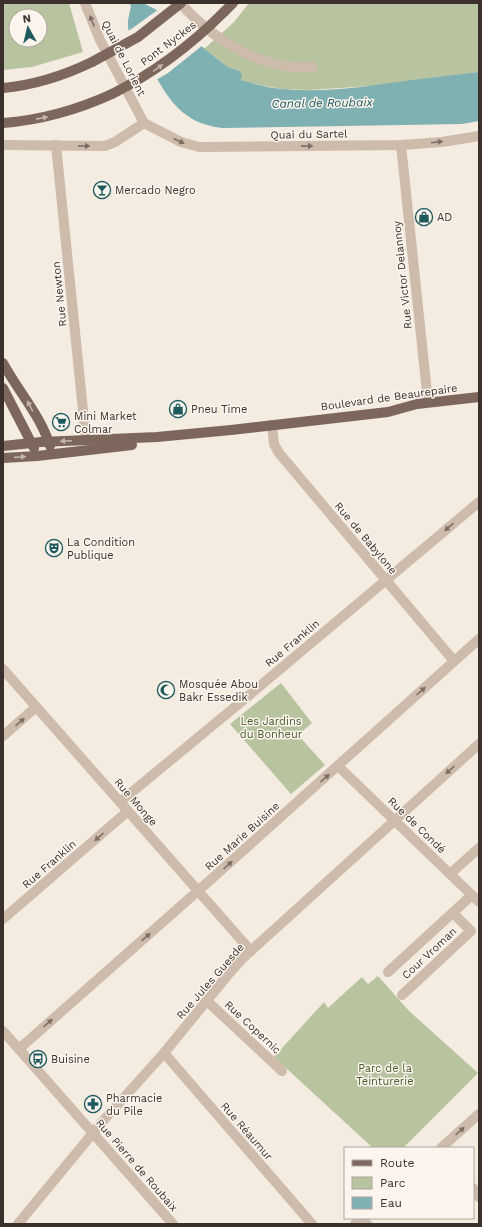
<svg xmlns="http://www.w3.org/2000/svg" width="482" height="1227" font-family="'Work Sans',sans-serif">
<rect width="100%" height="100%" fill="#f4ebe1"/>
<g fill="#b8c4a0" fill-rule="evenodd">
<path d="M3,3H69L83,52L32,67L3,70ZM16,16H40V40H16Z"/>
<path d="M249,3H479V72L373,86L308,90L283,89L264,86L241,80L239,71L228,67L204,49L234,22Z"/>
<path d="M281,683L312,723L298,735L325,765L291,794L230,724Z"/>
<path d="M378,976L409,1011L478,1073L403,1148H373L274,1057L324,1002L328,1008L362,977L368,984Z"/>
</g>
<path fill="#7fb0b2" d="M129,3H143L157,10L216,58L228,67L239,71L242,75L241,80C255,84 269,88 283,89C326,93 370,86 412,80C434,77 457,75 479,72V121L462,124L222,128C176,123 164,90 143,54C139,48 128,33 128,27C127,21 130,12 131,6Z"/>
<path fill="#f4ebe1" d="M159,9L203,45L168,73L156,80L127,32Z"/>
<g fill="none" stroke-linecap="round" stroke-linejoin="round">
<g stroke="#cdbbac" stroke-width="10">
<path d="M85,3L100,40L144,123"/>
<path d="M180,3C214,40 261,71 313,67"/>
<path d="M144,123L181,142L199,147L401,145L442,142L479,136"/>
<path d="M3,145L105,146L115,142L144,123"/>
<path d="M56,145L86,440"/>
<path d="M401,145L428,402"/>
<path d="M272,425L274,444L279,453L454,661"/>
<path d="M3,669L251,951"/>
<path d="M3,736L36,707"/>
<path d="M338,766L479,902"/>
<path d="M120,802L241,702L479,502"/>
<path d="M450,874L479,848"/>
<path d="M3,919L128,811"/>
<path d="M388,972L472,895"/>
<path d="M402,995L471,931L453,913"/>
<path d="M207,1001L282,1071"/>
<path d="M3,1031L173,1224"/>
<path d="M19,1049L208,882L479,639"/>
<path d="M164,1053L312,1224"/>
<path d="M441,1148L479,1114"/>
<path d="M473,1188L479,1197"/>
<path d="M18,1224L102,1122L164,1053L227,976L243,958L479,744"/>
<path d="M355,1224L362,1218L367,1224"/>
</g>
<g stroke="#7d675c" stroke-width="10">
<path d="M224,12L233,3"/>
<path d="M3,88C35,85 63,76 92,62"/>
<path d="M3,123C42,120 77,110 112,94"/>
<path d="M3,363C18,391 41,416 50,446"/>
<path d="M3,388L34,448"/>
<path d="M3,446L41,442L157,437L231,430L388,412L417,404L479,397"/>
<path d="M3,458L37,456L132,445"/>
</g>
<g stroke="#7d675c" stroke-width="10">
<path d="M92,62L138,37L181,3"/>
<path d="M112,94C154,73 190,46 224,12"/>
</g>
</g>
<defs><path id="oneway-solid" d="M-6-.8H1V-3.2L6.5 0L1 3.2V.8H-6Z"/></defs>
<g fill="#7d6f65">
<use href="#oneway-solid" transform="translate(92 21) rotate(-112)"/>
<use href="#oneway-solid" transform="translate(179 141) rotate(25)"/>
<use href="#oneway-solid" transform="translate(437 142) rotate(-7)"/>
<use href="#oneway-solid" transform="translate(84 146) rotate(1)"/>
<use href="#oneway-solid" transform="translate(307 146) rotate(-1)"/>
<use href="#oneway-solid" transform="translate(449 527) rotate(140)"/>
<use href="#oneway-solid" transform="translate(421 691) rotate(-42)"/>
<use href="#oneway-solid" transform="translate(20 722) rotate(-41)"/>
<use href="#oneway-solid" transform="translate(450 770) rotate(138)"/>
<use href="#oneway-solid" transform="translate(325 778) rotate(-42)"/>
<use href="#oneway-solid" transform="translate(99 837) rotate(139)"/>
<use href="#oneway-solid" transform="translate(228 865) rotate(-42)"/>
<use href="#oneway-solid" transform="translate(146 937) rotate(-41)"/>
<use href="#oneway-solid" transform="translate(48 1023) rotate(-41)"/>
<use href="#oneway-solid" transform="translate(460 1131) rotate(-42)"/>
</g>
<g fill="#c2b5ac">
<use href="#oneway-solid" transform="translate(158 68) rotate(-34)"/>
<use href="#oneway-solid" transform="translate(42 118) rotate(-11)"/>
<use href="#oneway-solid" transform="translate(30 406) rotate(-118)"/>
<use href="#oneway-solid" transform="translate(66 441) rotate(178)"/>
<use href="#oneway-solid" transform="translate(20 457) rotate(-4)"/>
</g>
<defs>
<g id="bar-ring" transform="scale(0.9)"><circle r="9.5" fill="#fbf5ee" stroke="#1f5a5e" stroke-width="1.5"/><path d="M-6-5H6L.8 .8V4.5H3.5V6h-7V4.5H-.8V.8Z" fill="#1f5a5e"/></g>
<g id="shop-ring" transform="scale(0.9)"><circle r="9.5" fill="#fbf5ee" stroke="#1f5a5e" stroke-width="1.5"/><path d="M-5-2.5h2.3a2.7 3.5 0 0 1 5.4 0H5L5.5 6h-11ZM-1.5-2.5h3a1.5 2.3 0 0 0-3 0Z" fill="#1f5a5e"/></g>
<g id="supermarket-ring" transform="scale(0.9)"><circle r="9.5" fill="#fbf5ee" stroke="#1f5a5e" stroke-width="1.5"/><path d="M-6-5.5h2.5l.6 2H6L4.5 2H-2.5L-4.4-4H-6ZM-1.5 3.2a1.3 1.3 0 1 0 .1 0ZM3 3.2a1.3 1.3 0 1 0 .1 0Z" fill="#1f5a5e"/></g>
<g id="theatre-ring" transform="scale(0.9)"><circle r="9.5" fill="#fbf5ee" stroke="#1f5a5e" stroke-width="1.5"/><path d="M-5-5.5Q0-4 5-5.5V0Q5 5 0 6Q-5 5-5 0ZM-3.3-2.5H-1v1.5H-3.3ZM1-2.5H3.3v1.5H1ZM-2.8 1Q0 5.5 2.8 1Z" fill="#1f5a5e"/></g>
<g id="mosque-ring" transform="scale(0.9)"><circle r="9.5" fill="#fbf5ee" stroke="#1f5a5e" stroke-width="1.5"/><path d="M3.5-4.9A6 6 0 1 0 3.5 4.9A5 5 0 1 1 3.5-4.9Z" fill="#1f5a5e"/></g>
<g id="bus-ring" transform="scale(0.9)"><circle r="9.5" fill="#fbf5ee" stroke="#1f5a5e" stroke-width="1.5"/><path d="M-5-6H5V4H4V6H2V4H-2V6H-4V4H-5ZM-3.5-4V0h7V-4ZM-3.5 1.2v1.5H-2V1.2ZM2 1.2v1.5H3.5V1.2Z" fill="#1f5a5e"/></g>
<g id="pharmacy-ring" transform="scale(0.9)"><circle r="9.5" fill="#fbf5ee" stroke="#1f5a5e" stroke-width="1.5"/><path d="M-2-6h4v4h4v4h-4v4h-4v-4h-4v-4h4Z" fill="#1f5a5e"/></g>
</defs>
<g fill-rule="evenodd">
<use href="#bar-ring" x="102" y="190"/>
<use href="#shop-ring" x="424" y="217"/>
<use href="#shop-ring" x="178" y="409"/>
<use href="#supermarket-ring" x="61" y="422"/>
<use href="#theatre-ring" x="54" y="548"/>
<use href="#mosque-ring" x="166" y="690"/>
<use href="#bus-ring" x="38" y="1059"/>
<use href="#pharmacy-ring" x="93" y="1104"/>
</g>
<g text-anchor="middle" stroke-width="3" stroke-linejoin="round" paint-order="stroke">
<g font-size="11" fill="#3b302b" stroke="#fbf5ee">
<text transform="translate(168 43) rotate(-37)" y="4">Pont Nyckes</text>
<text transform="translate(124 58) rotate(63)" y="4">Quai de Lorient</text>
<text transform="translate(309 134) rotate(-1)" y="4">Quai du Sartel</text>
<text transform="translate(402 275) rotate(-96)" y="4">Rue Victor Delannoy</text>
<text transform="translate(59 294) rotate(-96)" y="4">Rue Newton</text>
<text transform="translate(389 397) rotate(-8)" y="4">Boulevard de Beaurepaire</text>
<text transform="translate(366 538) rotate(50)" y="4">Rue de Babylone</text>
<text transform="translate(292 643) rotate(-40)" y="4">Rue Franklin</text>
<text transform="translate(136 802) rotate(49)" y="4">Rue Monge</text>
<text transform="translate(417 825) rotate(44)" y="4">Rue de Condé</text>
<text transform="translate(242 836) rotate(-42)" y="4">Rue Marie Buisine</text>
<text transform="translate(49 864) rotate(-41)" y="4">Rue Franklin</text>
<text transform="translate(429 953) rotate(-43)" y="4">Cour Vroman</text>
<text transform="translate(210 981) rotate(-49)" y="4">Rue Jules Guesde</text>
<text transform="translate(253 1027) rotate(43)" y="4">Rue Copernic</text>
<text transform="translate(247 1131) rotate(49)" y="4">Rue Réaumur</text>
<text transform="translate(137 1165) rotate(49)" y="4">Rue Pierre de Roubaix</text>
</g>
<g font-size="11" fill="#3b302b" stroke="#fbf5ee" text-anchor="start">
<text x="115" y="194">Mercado Negro</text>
<text x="437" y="221">AD</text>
<text x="191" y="413">Pneu Time</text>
<text x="74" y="420">Mini Market<tspan x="74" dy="13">Colmar</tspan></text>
<text x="67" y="546">La Condition<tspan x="67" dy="13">Publique</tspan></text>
<text x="179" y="688">Mosquée Abou<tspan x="179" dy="13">Bakr Essedik</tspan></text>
<text x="51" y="1063">Buisine</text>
<text x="106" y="1102">Pharmacie<tspan x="106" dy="13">du Pile</tspan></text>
</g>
<g font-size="11" fill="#4a5a2e" stroke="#fbf5ee">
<text x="271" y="725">Les Jardins<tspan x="271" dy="13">du Bonheur</tspan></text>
<text x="385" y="1072">Parc de la<tspan x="385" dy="13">Teinturerie</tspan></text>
</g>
<g font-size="12" font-style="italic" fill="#1f5a5e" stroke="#fbf5ee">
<text transform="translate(322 103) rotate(-1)" y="4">Canal de Roubaix</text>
</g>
</g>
<rect width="482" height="1227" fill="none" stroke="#3b302b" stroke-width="8"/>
<rect x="344" y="1147" width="130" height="72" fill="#fbf5ee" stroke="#aea6a0"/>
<rect x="352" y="1160" width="20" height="6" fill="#7d675c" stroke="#aea6a0"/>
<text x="380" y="1167" font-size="12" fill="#3b302b">Route</text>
<rect x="352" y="1177" width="20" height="12" fill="#b8c4a0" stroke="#aea6a0"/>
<text x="380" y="1187" font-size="12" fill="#3b302b">Parc</text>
<rect x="352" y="1197" width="20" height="12" fill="#7fb0b2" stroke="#aea6a0"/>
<text x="380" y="1207" font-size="12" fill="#3b302b">Eau</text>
<g transform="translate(28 28) rotate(352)"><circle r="19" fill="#fbf5ee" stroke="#aea6a0"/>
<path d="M0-3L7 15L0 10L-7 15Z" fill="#1f5a5e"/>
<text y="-6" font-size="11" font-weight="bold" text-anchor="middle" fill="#3b302b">N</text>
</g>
</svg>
